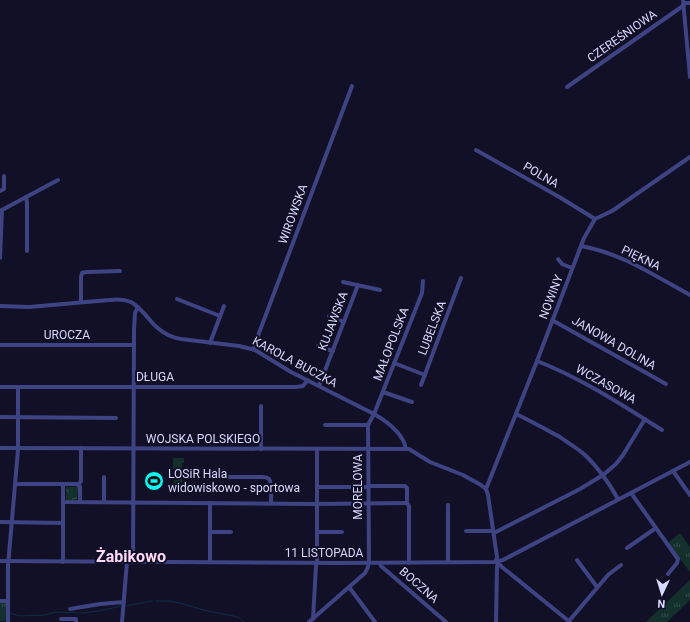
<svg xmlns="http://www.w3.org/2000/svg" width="690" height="622" font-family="Roboto,sans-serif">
<defs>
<pattern id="grass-tufts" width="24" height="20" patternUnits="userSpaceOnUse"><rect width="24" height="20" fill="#14302c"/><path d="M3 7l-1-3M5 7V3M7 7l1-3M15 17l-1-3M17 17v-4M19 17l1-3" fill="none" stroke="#354d4c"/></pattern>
<pattern id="park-crowns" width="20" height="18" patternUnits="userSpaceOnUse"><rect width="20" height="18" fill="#14302c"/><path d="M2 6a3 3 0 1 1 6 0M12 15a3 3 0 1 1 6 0" fill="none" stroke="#354d4c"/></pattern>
</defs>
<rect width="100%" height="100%" fill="#121026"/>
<g fill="url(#grass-tufts)">
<path d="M680,533L690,547V572L668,543Z"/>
<path d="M690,580V600L667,622H646Z"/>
<path d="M0,602H5L6,604V619L5,621H0Z"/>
</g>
<path fill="url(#park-crowns)" d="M66,487H77L78,488L77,501H66Z"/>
<g fill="#14302c">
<path d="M173,458H184V463H182V469H173Z"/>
<rect x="174" y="473" width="8" height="16"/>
</g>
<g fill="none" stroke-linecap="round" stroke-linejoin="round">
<g stroke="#112d4a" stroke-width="1">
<path d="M156,601H170L184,604L203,610L238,617L244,622"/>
<path d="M125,606L152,601"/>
<path d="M0,610L6,611"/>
<path d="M10,613L20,616L45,615L56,612L81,613L99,611L121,606"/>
</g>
<g stroke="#3e4383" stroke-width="4">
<path d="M683,0L690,77"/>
<path d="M567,87L680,8L686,3H690"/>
<path d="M476,150L561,198L595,219"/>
<path d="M0,191L4,189V176"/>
<path d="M26,197L27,203V251"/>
<path d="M0,211L58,180"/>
<path d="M581,246C621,253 655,276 690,295"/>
<path d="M0,258L2,210"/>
<path d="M558,259L562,264L572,268"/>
<path d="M343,282L380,290"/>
<path d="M177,299L220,316"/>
<path d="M81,302V277L82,273L86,272L120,271"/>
<path d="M0,306L29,307L109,300C116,299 124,299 131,302C138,306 144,313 149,319C157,329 168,337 181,339L239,346L255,350L291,372L374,414C388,422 403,433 406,449"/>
<path d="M329,316L344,322"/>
<path d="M552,320L666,384"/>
<path d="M210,343L224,306"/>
<path d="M0,345H134"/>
<path d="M318,346L333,351"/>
<path d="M253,349L352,86"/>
<path d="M537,361C581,378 622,405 662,430"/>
<path d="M394,363L425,375"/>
<path d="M421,385L461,278"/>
<path d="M319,386L358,285"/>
<path d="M0,387H296L303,386L308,380"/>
<path d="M383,392L412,402"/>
<path d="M516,414C531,421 545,429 560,437C568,443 577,448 585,455C599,468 609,483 618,499"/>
<path d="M0,417L116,418"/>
<path d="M325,425H368"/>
<path d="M0,448L409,449L430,462L463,475L481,485L486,489L488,495L497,557L496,561"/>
<path d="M261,449V406"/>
<path d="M673,471L690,495"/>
<path d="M212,477H262C265,477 267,477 269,479C272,482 271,498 271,503"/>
<path d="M15,484H76L78,485"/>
<path d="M63,484V502L315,504L407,503"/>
<path d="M78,485L81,481V448"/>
<path d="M78,485L80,487V502"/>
<path d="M368,486H405L407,488V503L409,506V563"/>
<path d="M317,487H368"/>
<path d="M486,489L537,361L584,238L595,219L612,211L690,157"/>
<path d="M631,493L678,559L677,563L668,574"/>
<path d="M104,502V477"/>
<path d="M448,505V562"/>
<path d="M0,522L63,523"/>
<path d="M466,531H493"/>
<path d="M210,532H231"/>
<path d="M318,532H342"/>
<path d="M494,533L580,489L603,475L616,464L623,455L645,419"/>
<path d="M627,548L656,528"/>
<path d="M577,560L597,587"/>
<path d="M0,561L336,563L494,562L503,560L690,462"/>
<path d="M496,561L502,567L570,622"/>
<path d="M63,562V502"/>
<path d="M133,562L134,330L135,313L138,307"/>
<path d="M210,562V503"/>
<path d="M380,563L381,566L446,622"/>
<path d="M349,587L375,622"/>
<path d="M0,601H8"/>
<path d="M70,609L100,604L124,602"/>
<path d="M61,619H76V622"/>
<path d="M313,619L316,566L317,560V449"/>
<path d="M569,621L608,575L621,565"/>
<path d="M8,622V566L18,450V387"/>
<path d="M122,622L127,562"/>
<path d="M309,622L365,573L368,567L369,560L368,425L374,414L422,293L423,281"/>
<path d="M496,622L497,567L498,563"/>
</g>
</g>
<defs>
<g id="stadium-disc" transform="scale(1)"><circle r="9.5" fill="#0cf5f0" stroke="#121026"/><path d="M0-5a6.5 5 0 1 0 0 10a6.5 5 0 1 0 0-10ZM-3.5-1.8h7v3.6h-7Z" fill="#111"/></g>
</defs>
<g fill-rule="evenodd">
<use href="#stadium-disc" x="154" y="481"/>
</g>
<g text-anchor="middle" stroke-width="4" stroke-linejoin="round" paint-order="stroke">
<g font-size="12" fill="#d7d8fd" stroke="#121026">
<text transform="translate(622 36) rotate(-35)" y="4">CZEREŚNIOWA</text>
<text transform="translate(541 175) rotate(30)" y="4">POLNA</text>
<text transform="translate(293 214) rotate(-70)" y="4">WIROWSKA</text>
<text transform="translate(641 258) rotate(26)" y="4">PIĘKNA</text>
<text transform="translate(551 297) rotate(-69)" y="4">NOWINY</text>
<text transform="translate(333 321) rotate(-69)" y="4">KUJAWSKA</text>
<text transform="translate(432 328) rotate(-69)" y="4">LUBELSKA</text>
<text x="67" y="339">UROCZA</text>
<text transform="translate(614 343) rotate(30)" y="4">JANOWA DOLINA</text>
<text transform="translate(391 344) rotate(-69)" y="4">MAŁOPOLSKA</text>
<text transform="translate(295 362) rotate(28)" y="4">KAROLA BUCZKA</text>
<text x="155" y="381">DŁUGA</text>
<text transform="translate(606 384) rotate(29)" y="4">WCZASOWA</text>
<text x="203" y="443">WOJSKA POLSKIEGO</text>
<text transform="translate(358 487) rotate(-90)" y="4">MORELOWA</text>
<text x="324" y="557">11 LISTOPADA</text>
<text transform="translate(419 585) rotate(41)" y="4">BOCZNA</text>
</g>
<g font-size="12" fill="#d7d8fd" stroke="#121026" text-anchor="start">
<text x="168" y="478">LOSiR Hala<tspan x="168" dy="14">widowiskowo - sportowa</tspan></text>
</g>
<g font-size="16" font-weight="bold" fill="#fdd9f5" stroke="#121026">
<text x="131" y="562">Żabikowo</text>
</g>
</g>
<g transform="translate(662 594) rotate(184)" stroke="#121026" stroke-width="3" paint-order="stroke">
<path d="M0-3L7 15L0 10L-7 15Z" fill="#d7d8fd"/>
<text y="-6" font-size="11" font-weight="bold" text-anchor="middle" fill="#d7d8fd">N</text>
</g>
</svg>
